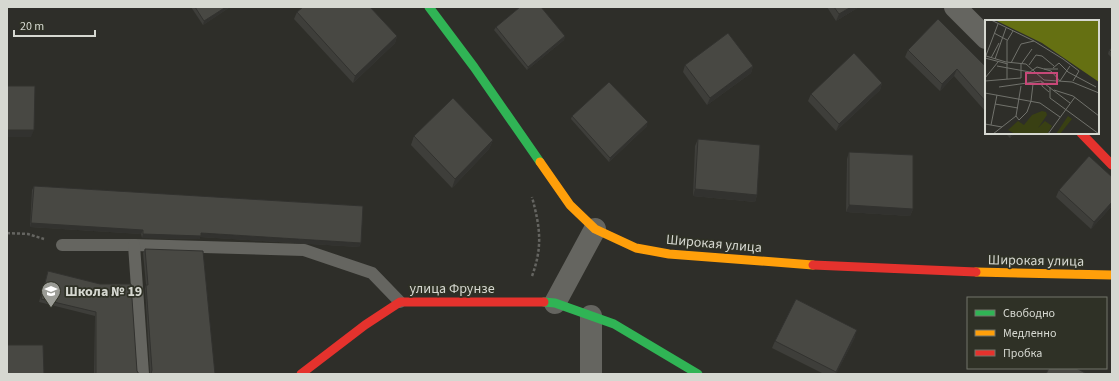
<svg xmlns="http://www.w3.org/2000/svg" width="1119" height="381" font-family="'Source Sans 3',sans-serif">
<rect width="100%" height="100%" fill="#2e2e29"/>
<g fill="none" stroke-linecap="round" stroke-linejoin="round">
<g stroke="#656561" stroke-width="2.5" stroke-dasharray="3 2" stroke-linecap="butt">
<path d="M7,233L28,234L44,239"/>
<path d="M532,276C543,246 540,227 532,197"/>
</g>
<g stroke="#656560" stroke-width="12">
<path d="M62,245H134L304,250L372,273L400,302"/>
<path d="M134,245L143,374"/>
</g>
<g stroke="#656560" stroke-width="22">
<path d="M955,7L986,38"/>
<path d="M555,303L595,229"/>
<path d="M591,316V374"/>
</g>
<g stroke="#30b455" stroke-width="9">
<path d="M429,7L474,67L540,162"/>
<path d="M544,302L555,303L614,324L698,374"/>
</g>
<g stroke="#ff9f0a" stroke-width="9">
<path d="M540,162L570,205L595,229L636,248L669,254L813,265"/>
<path d="M976,272L1112,275"/>
</g>
<g stroke="#e5322d" stroke-width="9">
<path d="M1081,133L1112,165"/>
<path d="M813,265L976,272"/>
<path d="M301,374L365,325L400,302H544"/>
</g>
</g>
<g fill="#3e3e3a">
<path d="M191,7H230L203,25Z"/>
<path d="M827,7H859L836,21Z"/>
<path d="M297,12L397,36L395,43L353,83L294,19Z"/>
<path d="M496,27L565,36L564,40L527,70L494,30Z"/>
<path d="M1112,48V58L1108,54L1109,50Z"/>
<path d="M908,50L986,67V112L954,76L940,91L905,57Z"/>
<path d="M685,65L753,66L751,73L707,105L683,72Z"/>
<path d="M882,83L880,90L836,131L808,101L811,94Z"/>
<path d="M572,116L647,126L609,162L571,119Z"/>
<path d="M1005,133H1016L1010,138Z"/>
<path d="M414,136L493,140L489,149L452,188L411,145Z"/>
<path d="M698,139L757,195L755,202L693,196L695,146Z"/>
<path d="M849,152L913,209L910,216L846,212L847,159Z"/>
<path d="M1112,177V206L1091,229L1056,197L1059,190Z"/>
<path d="M34,186L361,243L359,247L200,237V239L142,238L141,234L30,227L32,190Z"/>
<path d="M145,249L215,374H150L145,288L146,285L143,253Z"/>
<path d="M48,271L100,284L137,371L139,374H94L95,316L39,302Z"/>
<path d="M855,337L836,374H824L772,348L775,341Z"/>
</g>
<g fill="#32322f">
<path d="M226,7H230L203,25L204,21Z"/>
<path d="M851,7H859L836,21L839,14Z"/>
<path d="M397,36L395,43L353,83L355,76Z"/>
<path d="M565,36L564,40L527,70L528,67Z"/>
<path d="M753,66L751,73L707,105L710,98Z"/>
<path d="M957,69L954,76L940,91L942,84Z"/>
<path d="M882,83L880,90L836,131L839,124Z"/>
<path d="M648,122L647,126L609,162L610,158Z"/>
<path d="M7,130H34L31,137H7Z"/>
<path d="M1012,133H1016L1010,138Z"/>
<path d="M493,140L489,149L452,188L455,179Z"/>
<path d="M695,189L757,195L755,202L693,196Z"/>
<path d="M1112,202V206L1091,229L1094,222Z"/>
<path d="M849,205L913,209L910,216L846,212Z"/>
<path d="M31,223L143,230L141,234L30,227Z"/>
<path d="M201,233L361,243L359,247L200,237V239L142,238L143,234Z"/>
<path d="M857,330L855,337L836,374H835Z"/>
</g>
<g fill="#484843" stroke="#32322f">
<path d="M195,7H226L204,21Z"/>
<path d="M303,7H370L397,36L355,76L297,12Z"/>
<path d="M520,7H541L565,36L528,67L496,27Z"/>
<path d="M834,7H851L839,14Z"/>
<path d="M938,19L986,67V102L957,69L942,84L908,50Z"/>
<path d="M728,33L753,66L710,98L685,65Z"/>
<path d="M1112,48V53L1109,50Z"/>
<path d="M854,53L882,83L839,124L811,94Z"/>
<path d="M609,82L648,122L610,158L572,116Z"/>
<path d="M7,86H35L34,130H7Z"/>
<path d="M453,98L493,140L455,179L414,136Z"/>
<path d="M698,139L760,145L757,195L695,189Z"/>
<path d="M849,152L913,155V209L849,205Z"/>
<path d="M1089,156L1112,177V202L1094,222L1059,190Z"/>
<path d="M34,186L363,206L361,243L201,233V236L143,234V230L31,223Z"/>
<path d="M145,249L203,251L215,374H151L152,370L146,285H148Z"/>
<path d="M48,271L100,284H131L137,371L139,374H96V312L41,299Z"/>
<path d="M796,299L857,330L836,372L775,341Z"/>
<path d="M7,345H43L44,374H7Z"/>
<path d="M1049,368H1076L1087,374H1046Z"/>
</g>
<defs>
<g id="school-pin" transform="scale(1)"><path d="M0 17L-7.5 6A9.5 9.5 0 1 1 7.5 6Z" fill="#9b9c96" stroke="#2f3126"/><path d="M0-5L7-2L0 1L-7-2ZM-4 1L0 2.5L4 1V4Q0 6-4 4Z" fill="#fff"/></g>
</defs>
<g fill-rule="evenodd">
<use href="#school-pin" x="51" y="291"/>
</g>
<g text-anchor="middle" stroke-width="3.5" stroke-linejoin="round" paint-order="stroke">
<g font-size="14" fill="#d6d8d1" stroke="#2f3126">
<text transform="translate(714 243) rotate(5)" y="5">Широкая улица</text>
<text transform="translate(1036 260) rotate(1)" y="5">Широкая улица</text>
<text x="452" y="293">улица Фрунзе</text>
</g>
<g font-size="14" font-weight="bold" fill="#d6d8d1" stroke="#2f3126" text-anchor="start">
<text x="65" y="296">Школа № 19</text>
</g>
</g>
<g transform="translate(985 20)">
<rect width="114" height="114" fill="#2e2e29"/>
<path d="M57,91L61,92L62,95L53,108L60,101L67,106L62,114H30L23,110L33,101L39,105L47,95ZM83,96L87,99L75,114H71Z" fill="#394013"/>
<path d="M10,0H114V62L57,23Z" fill="#657012"/>
<path fill="none" stroke="#71726c" stroke-width="1" d="M6,0L49,21L78,39L94,51L88,61M9,13L22,20M1,36L21,42L41,44L59,60L87,62L114,73M0,38L13,4M0,38L23,44M6,38L14,23M10,39L21,8M22,42V21L28,11M26,43L36,24L49,21M37,43L47,29M44,45L51,35L57,36L69,46M12,46L45,52L52,47L66,51L75,61M68,48L74,43L83,52L111,67M59,49H73M0,58L13,42M22,59V44M0,61L36,58V43M56,61L85,83M75,61L85,46M57,62V66L64,72M14,67L56,61M65,67V78L114,114M69,70L88,76L114,96M0,73L55,83L75,97M10,84L33,88M31,96L34,100L42,92L46,81L48,64M0,104L17,107M6,105L12,75M8,114L31,96L36,66M63,114L90,77"/>
<path fill="#c74878" fill-opacity="0.15" stroke="#c74878" stroke-width="2" d="M41,53H72V64H41Z"/>
<rect width="114" height="114" fill="none" stroke="#d6d8d1" stroke-width="2"/>
</g>
<rect width="1119" height="381" fill="none" stroke="#d6d8d1" stroke-width="16"/>
<rect x="967" y="297" width="140" height="72" fill="#2f3126" stroke="#72746a"/>
<rect x="975" y="310" width="20" height="6" fill="#30b455" stroke="#72746a"/>
<text x="1003" y="317" font-size="12" fill="#d6d8d1">Свободно</text>
<rect x="975" y="330" width="20" height="6" fill="#ff9f0a" stroke="#72746a"/>
<text x="1003" y="337" font-size="12" fill="#d6d8d1">Медленно</text>
<rect x="975" y="350" width="20" height="6" fill="#e5322d" stroke="#72746a"/>
<text x="1003" y="357" font-size="12" fill="#d6d8d1">Пробка</text>
<path d="M14 30v6h81v-6" fill="none" stroke="#d6d8d1" stroke-width="2"/>
<text x="20" y="30" font-size="12" fill="#d6d8d1" stroke="#2f3126" stroke-width="3" paint-order="stroke">20 m</text>
</svg>
